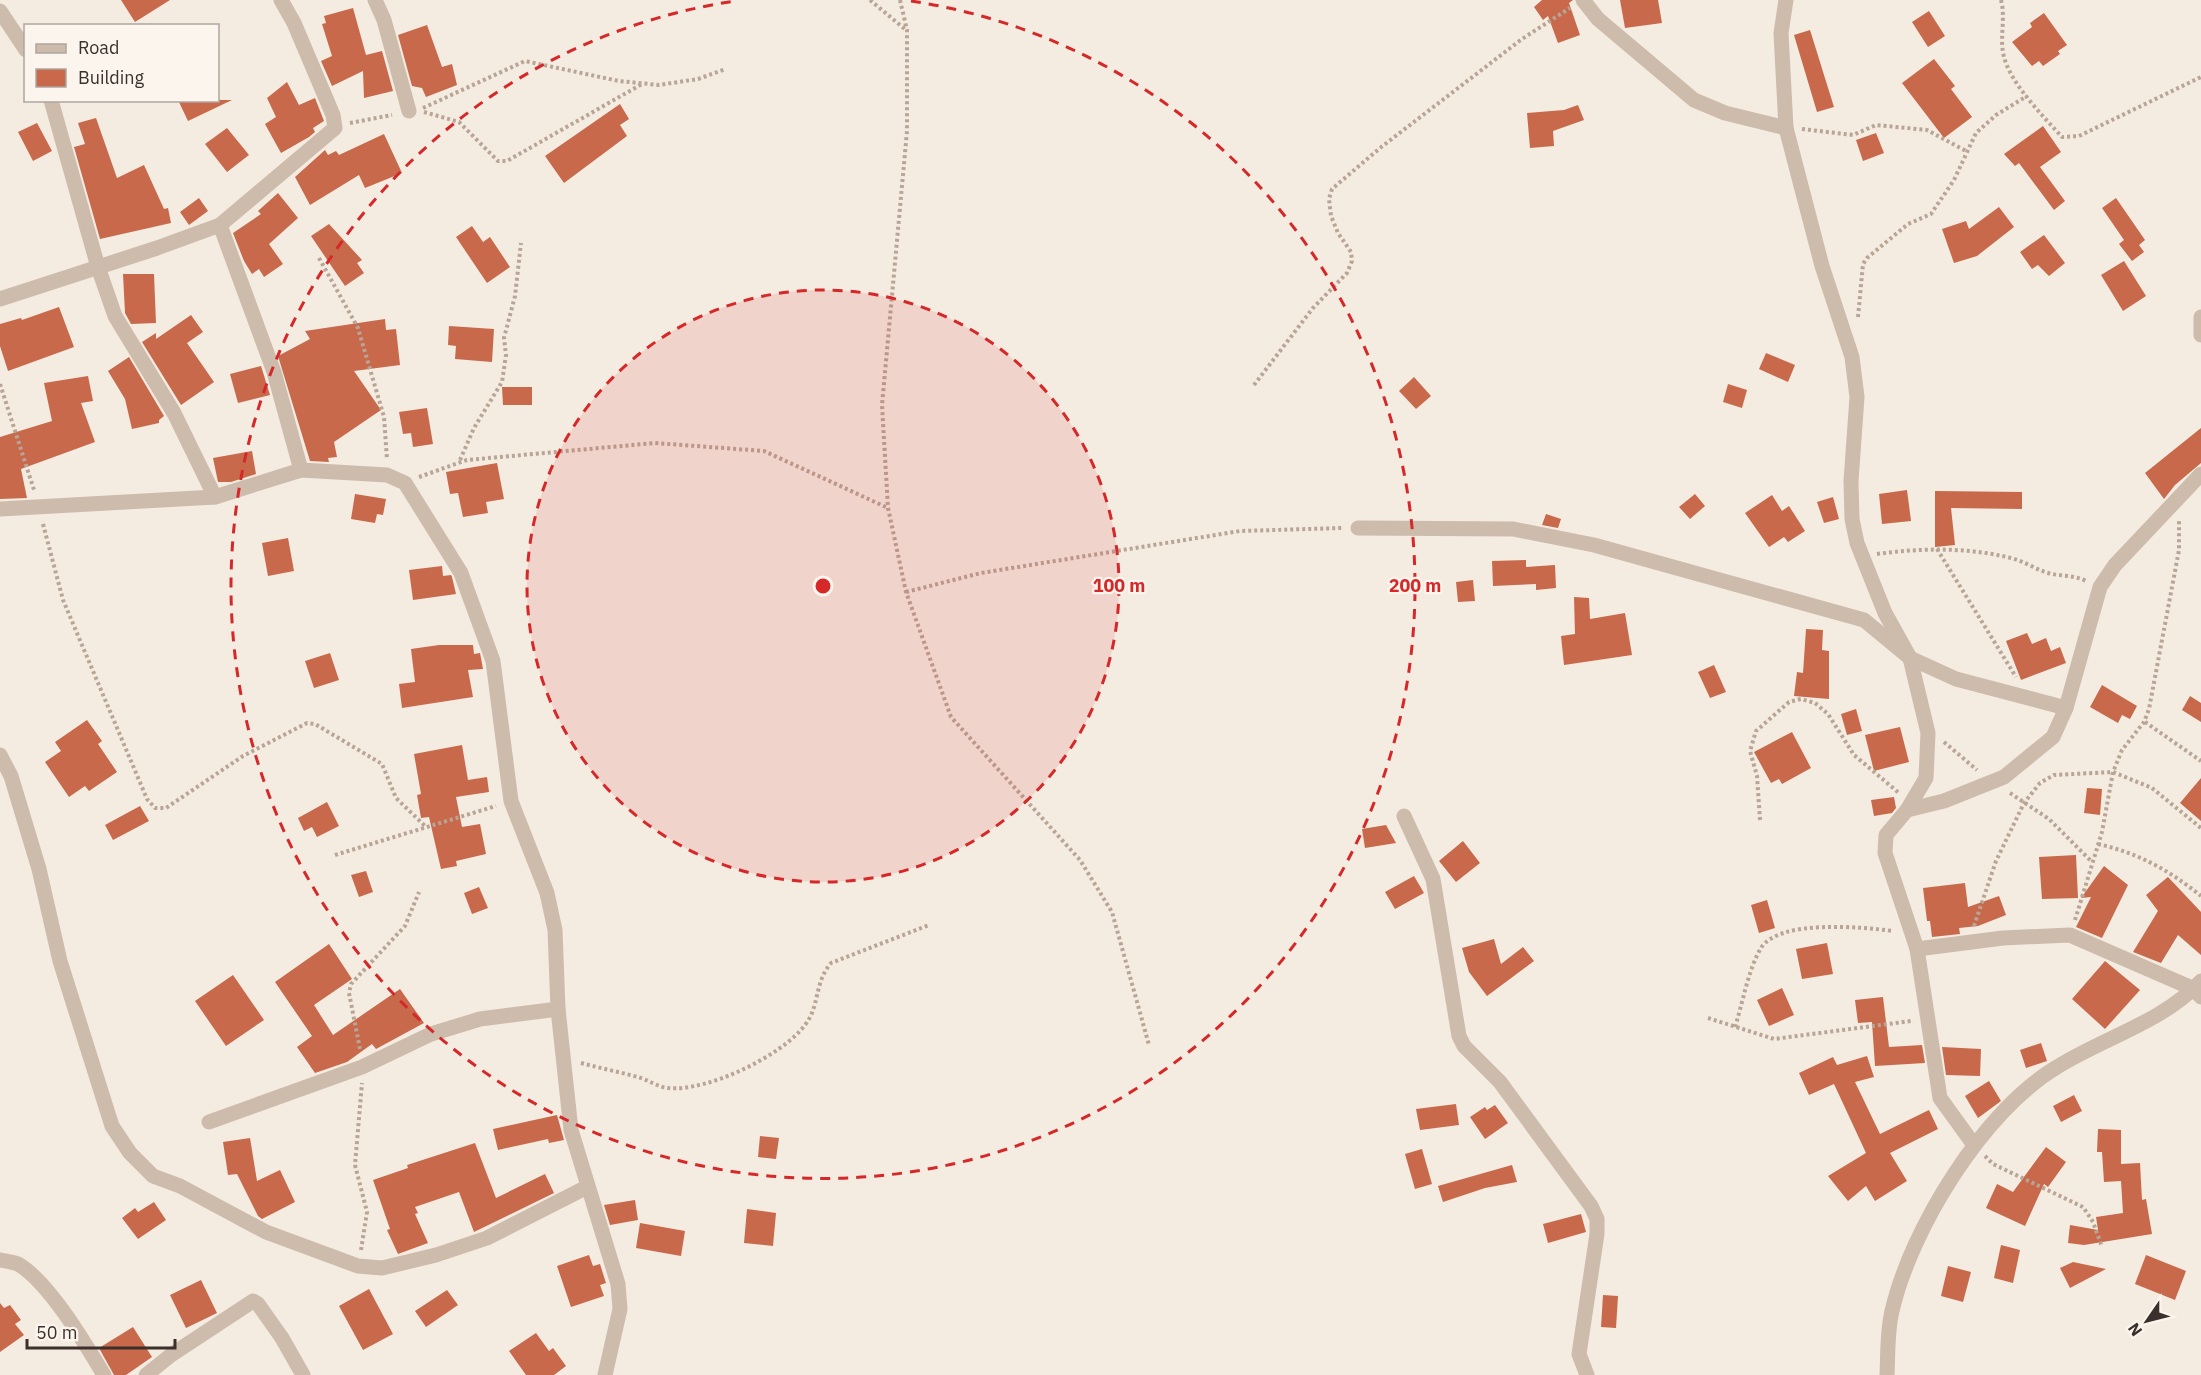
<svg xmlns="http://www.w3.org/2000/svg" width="2201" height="1375" font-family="'IBM Plex Sans',sans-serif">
<rect width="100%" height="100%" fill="#f4ebe1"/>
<g fill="#c8694b">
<path d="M121,0H170L135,22Z"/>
<path d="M1542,0H1573L1569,3L1580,35L1558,43L1548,16L1543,20L1534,7Z"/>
<path d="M1620,0H1658L1662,23L1625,28Z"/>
<path d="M353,8L366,55L382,51L393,91L364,98L363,71L332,86L321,61L332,56L322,24L326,23L324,16Z"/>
<path d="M1929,11L1945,36L1928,47L1912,22Z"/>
<path d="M2044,13L2067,45L2058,51L2060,54L2043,66L2039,61L2032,66L2012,42L2032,27L2030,23Z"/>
<path d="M427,25L442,67L452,64L457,85L426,97L422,88L412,86L398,35Z"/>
<path d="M1810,30L1834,107L1817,112L1794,35Z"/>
<path d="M1934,59L1955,86L1951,89L1972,117L1944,138L1902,83Z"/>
<path d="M287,82L299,105L315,98L324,121L313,128L315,132L309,137L281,153L265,124L276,117L267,98Z"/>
<path d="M178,100H232L188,121Z"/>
<path d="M620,104L629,119L620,125L627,136L564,183L545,156Z"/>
<path d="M1578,105L1584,120L1553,131L1554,146L1530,148L1527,113L1564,110Z"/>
<path d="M96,118L117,178L144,165L164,209L168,208L171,223L100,239L74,147L85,144L78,123Z"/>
<path d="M37,123L52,151L33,161L18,132Z"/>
<path d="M2043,126L2061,152L2040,167L2065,201L2054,210L2019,163L2015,166L2004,154Z"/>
<path d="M227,128L249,155L227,172L205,144Z"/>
<path d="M1876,133L1884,153L1863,161L1856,140Z"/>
<path d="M384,134L402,173L365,188L359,175L310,205L295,177L325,150L328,155L336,151L339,155Z"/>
<path d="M278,193L298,218L269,244L283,264L264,277L259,269L252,274L244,261L233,233L261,214L258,211Z"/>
<path d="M199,198L208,211L189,225L180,212Z"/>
<path d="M2116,198L2145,240L2139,245L2144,252L2132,261L2119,244L2124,240L2102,208Z"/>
<path d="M1999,207L2014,227L1977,256L1954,263L1942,229L1966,221L1969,229Z"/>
<path d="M329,224L362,260L357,263L364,273L345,286L311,236Z"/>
<path d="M472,226L483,242L490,237L510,267L487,283L456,237Z"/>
<path d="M2044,235L2065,263L2049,276L2038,265L2032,269L2020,252Z"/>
<path d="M2124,261L2146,296L2123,311L2101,275Z"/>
<path d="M123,274H154L156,323L131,324L125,313Z"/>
<path d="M59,307L74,347L8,371L0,346V324L21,318L22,320Z"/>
<path d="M191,315L203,332L187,343L214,382L181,405L142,342L156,333V339Z"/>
<path d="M385,319L386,330L396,329L400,365L354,371L381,410L334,442L337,457L328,458L329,462L310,461L278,356L310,339L305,331Z"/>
<path d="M449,326L494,329L492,362L455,359L456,346L448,345Z"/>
<path d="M1766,353L1795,365L1788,382L1759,369Z"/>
<path d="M129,357L164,416L159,420V423L132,429L125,399L108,371Z"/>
<path d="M261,366L270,395L238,403L230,374Z"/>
<path d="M88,376L93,401L81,403L95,442L21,469L27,498L0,499V437L52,421L44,383Z"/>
<path d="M1414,377L1431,396L1416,409L1399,391Z"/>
<path d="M1728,384L1747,390L1742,408L1723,402Z"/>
<path d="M502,387H532V405H503Z"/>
<path d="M427,408L433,444L413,447L411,433L403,434L399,412Z"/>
<path d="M2201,428V463L2175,485L2164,499L2145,473Z"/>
<path d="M252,451L256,474L231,482H218L213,458Z"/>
<path d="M497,463L504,499L486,502L488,513L463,517L458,493L450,494L446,472Z"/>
<path d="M1907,490L1911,521L1882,524L1879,494Z"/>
<path d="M1935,491L2022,492V509L1951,508L1955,545L1935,547Z"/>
<path d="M355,494L386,499L383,515L377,514L375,523L351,519Z"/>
<path d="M1695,494L1705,506L1690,519L1679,507Z"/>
<path d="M1772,495L1782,511L1789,506L1805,531L1788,542L1784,537L1769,547L1745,513Z"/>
<path d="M1833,497L1839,519L1824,523L1817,502Z"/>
<path d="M1546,514L1561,519L1558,528L1542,525Z"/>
<path d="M288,538L294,571L268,576L262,543Z"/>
<path d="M1526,560V567L1555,565L1556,588L1536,590V584L1493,586L1492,561Z"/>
<path d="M442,566L443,576L451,575L452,577L456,594L413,600L409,570Z"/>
<path d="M1473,580L1475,601L1458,602L1456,582Z"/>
<path d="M1574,597L1589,598L1590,619L1625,613L1632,655L1564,665L1561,636L1575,634Z"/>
<path d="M1806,629L1823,630L1822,650L1829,651V699L1794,696L1797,672L1803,673Z"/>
<path d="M2027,633L2032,644L2046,638L2051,651L2060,647L2066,663L2021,680L2006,641Z"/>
<path d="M439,645H473L474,654L480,653L483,669L468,670L473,697L402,708L399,684L415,682L411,649Z"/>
<path d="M330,653L339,680L314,688L305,661Z"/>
<path d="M1714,665L1726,692L1710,698L1698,672Z"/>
<path d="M2102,685L2137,706L2130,719L2122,715L2118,723L2090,707Z"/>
<path d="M2190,696L2201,703V722L2182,710Z"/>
<path d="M1856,709L1862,731L1847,735L1841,714Z"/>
<path d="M87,720L102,741L98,744L117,772L89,791L85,786L69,797L45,762L61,751L55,742Z"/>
<path d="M1900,727L1909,762L1874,771L1865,735Z"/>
<path d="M1792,732L1811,768L1782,784L1779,779L1771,783L1754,752Z"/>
<path d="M462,745L468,780L487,777L489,792L456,797L462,827L480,824L486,854L456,861L457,866L441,869L429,817L421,818L417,795L421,794L414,754Z"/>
<path d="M2201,778V821L2180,803Z"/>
<path d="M2087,788L2102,789L2100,815L2084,813Z"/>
<path d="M1894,797L1896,808L1892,813L1874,816L1871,800Z"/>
<path d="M327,802L339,826L317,837L312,827L304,831L298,818Z"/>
<path d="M140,806L149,821L113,840L105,825Z"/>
<path d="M1386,825L1396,843L1365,848L1362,829Z"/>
<path d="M1463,841L1480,863L1456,882L1439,861Z"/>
<path d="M2076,855L2078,898L2042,899L2039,857Z"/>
<path d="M2104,866L2128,885L2102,938L2076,927L2091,897L2081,898Z"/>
<path d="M366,871L373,892L359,897L351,875Z"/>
<path d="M1414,876L1424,893L1395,909L1385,892Z"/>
<path d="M2168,877L2201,912V955L2178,935L2161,963L2133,952L2158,911L2146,895Z"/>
<path d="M1965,883L1968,907L1999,896L2006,915L1978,926L1959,928L1960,934L1932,937L1930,921H1927L1923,888Z"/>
<path d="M479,887L488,908L472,914L464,893Z"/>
<path d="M1767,900L1775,928L1759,933L1751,905Z"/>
<path d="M1494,939L1501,964L1523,947L1534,961L1487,996L1469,972L1462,948Z"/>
<path d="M1827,943L1833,974L1802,979L1796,949Z"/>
<path d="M329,944L352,979L314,1005L333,1035L400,989L424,1023L376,1049L372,1044L347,1062L315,1073L297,1047L312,1036L275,982Z"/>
<path d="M2105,961L2140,990L2105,1029L2072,999Z"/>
<path d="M233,975L264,1020L226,1046L195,1001Z"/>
<path d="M1782,988L1794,1015L1769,1026L1757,1000Z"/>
<path d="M1883,997L1889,1047L1922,1045L1925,1063L1875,1066L1872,1022L1858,1023L1855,1000Z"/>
<path d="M2041,1043L2047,1061L2026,1068L2020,1050Z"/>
<path d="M1942,1047L1981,1049L1980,1076L1946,1075Z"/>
<path d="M1867,1056L1874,1077L1855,1082L1880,1134L1929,1110L1938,1129L1890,1153L1907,1181L1875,1201L1866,1186L1848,1201L1828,1176L1866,1153L1834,1084L1809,1095L1799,1073L1833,1057L1837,1065Z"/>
<path d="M1989,1081L2001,1101L1978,1118L1965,1096Z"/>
<path d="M2074,1095L2082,1111L2061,1122L2053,1106Z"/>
<path d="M1456,1104L1459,1125L1420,1130L1416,1109Z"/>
<path d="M1495,1105L1508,1123L1485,1139L1470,1117L1485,1107L1487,1110Z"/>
<path d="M557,1115L564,1140L549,1143L548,1139L498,1150L493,1129Z"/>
<path d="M2098,1129L2121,1130V1164L2140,1163L2142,1200L2146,1199L2152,1234L2084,1245L2068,1243L2070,1225L2098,1230L2096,1217L2123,1213L2121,1181L2104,1182L2102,1152H2097Z"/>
<path d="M760,1136L779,1138L776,1159L758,1157Z"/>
<path d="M250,1138L257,1181L280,1170L295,1202L262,1219L258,1216L237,1174L228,1175L223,1142Z"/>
<path d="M475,1143L496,1198L545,1174L554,1193L474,1232L459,1192L415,1207L418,1213L415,1214L428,1243L398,1254L387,1230L390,1229L373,1180L408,1168L407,1165Z"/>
<path d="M2046,1147L2066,1162L2048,1187L2044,1184L2025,1226L1986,1208L1997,1184L2013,1192Z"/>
<path d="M1422,1149L1432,1184L1415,1189L1405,1154Z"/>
<path d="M1512,1165L1517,1182L1485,1188L1443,1202L1438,1186Z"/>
<path d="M635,1200L638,1220L610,1225L604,1205Z"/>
<path d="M154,1202L166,1220L138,1239L122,1218L135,1208L138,1212Z"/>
<path d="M747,1209L776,1213L773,1246L744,1243Z"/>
<path d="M1581,1214L1586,1232L1548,1243L1543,1224Z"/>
<path d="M640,1223L685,1231L681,1256L636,1248Z"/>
<path d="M2001,1245L2020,1250L2013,1283L1994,1278Z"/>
<path d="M589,1255L593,1266L600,1264L606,1283L600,1285L604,1296L571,1307L557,1266Z"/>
<path d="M2146,1255L2186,1271L2175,1300L2135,1284Z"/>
<path d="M2073,1262L2106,1269L2070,1288L2060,1268Z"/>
<path d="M1948,1266L1971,1272L1963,1302L1941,1296Z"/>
<path d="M201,1280L217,1313L186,1328L170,1295Z"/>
<path d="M369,1289L393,1334L363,1350L339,1306Z"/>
<path d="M447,1290L458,1305L426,1327L415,1311Z"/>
<path d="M1603,1295L1618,1296L1616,1328L1601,1327Z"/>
<path d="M0,1303L4,1308L10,1305L21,1320L15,1324L24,1335L0,1352Z"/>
<path d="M133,1327L152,1357L126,1375H114L99,1348Z"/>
<path d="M536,1333L549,1351L553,1348L566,1366L554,1375H526L509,1351Z"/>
</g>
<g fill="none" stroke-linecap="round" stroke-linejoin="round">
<g stroke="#b9a596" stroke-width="4" stroke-dasharray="3 3" stroke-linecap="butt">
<path d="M870,0L906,30"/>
<path d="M900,0L907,30V131L882,405L888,508L906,592L951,717L1080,860L1112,912L1149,1045"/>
<path d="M2001,0C2006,19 1999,38 2004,57C2011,84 2043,116 2062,137L2079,136L2201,77"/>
<path d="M423,108L525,61L619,81L659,85L698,79L726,69"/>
<path d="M424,112L459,122L498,161H507L642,84"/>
<path d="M350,123L392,115"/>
<path d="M1802,129L1853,135L1876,125L1927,130L1966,151"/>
<path d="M319,258L358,328L384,417L387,459"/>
<path d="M1858,317L1863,264L1867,258L1908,224L1931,214L1954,180L1976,133L1996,115L2027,96"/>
<path d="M0,384L34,490"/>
<path d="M1254,385L1313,308L1347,273L1352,261L1351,252L1338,233L1331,216L1329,199L1332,189L1380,148L1522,39L1570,8"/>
<path d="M460,460L474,428L502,382L506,355L504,338L515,296L521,243"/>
<path d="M419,477L467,460L655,443L764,451L888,508"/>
<path d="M43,524L63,600L147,799L155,808H166L243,756L307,723L315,724L382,764L396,798L425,826"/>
<path d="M1937,549L2016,677"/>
<path d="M1877,554C1922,548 1966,547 2011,558C2023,561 2034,568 2045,572C2059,577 2072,574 2086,581"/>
<path d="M906,592L981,573L1240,531L1342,528"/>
<path d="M2145,722L2201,761"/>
<path d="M1944,742L1977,770"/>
<path d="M2010,793L2049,819L2092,862"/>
<path d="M1760,820L1757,776L1750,751L1756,731L1789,702L1801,699L1815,703L1828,714L1854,755L1899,793"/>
<path d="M2098,844C2138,853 2169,870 2201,896"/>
<path d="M335,855L496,806"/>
<path d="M2075,920L2102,832L2113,772L2122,750L2144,722L2149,709L2179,550V520"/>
<path d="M1974,926L1996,861L2024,803L2040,783L2054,775L2113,772L2152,788L2201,828"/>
<path d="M1708,1018L1774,1039L1911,1021"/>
<path d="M1735,1027C1743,1002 1748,970 1761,948C1779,919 1862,927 1893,931"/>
<path d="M360,1049L349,993L351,984L405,926L419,892"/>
<path d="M581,1063C600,1068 619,1072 638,1077C648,1080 658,1087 668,1088C707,1092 782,1056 805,1025C820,1006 814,983 831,963L929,925"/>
<path d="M1985,1156L1993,1164L2083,1207L2093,1222L2102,1247"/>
<path d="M361,1250L367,1212L355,1165L362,1083"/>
</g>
<g stroke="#cdbbac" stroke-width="15">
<path d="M375,0L384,20L409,111"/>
<path d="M1583,0L1598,19L1694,100L1725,113L1786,128"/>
<path d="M1786,0L1781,33L1786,128L1822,266L1852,357L1857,397L1851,481L1852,519L1857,543L1885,613L1910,658L1928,733L1926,778L1907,810L1886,835L1885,853L1917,949L1940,1098L1974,1145"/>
<path d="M0,11L26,50"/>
<path d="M51,100L98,267L115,316L174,413L215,497"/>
<path d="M220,225L274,372L301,470"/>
<path d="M0,299L157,248L220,225L335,128L333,115L294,23L281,0"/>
<path d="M2201,317V335"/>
<path d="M0,509L215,497L301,470L387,475L405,483L461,573L493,661L511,801L547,893L555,930L558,1009L571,1130L618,1284L620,1309L605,1375"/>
<path d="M1358,528L1513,529L1594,545L1864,620L1910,658L1956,679L2066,708"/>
<path d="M0,755L11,776L39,869L60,961L112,1126L130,1153L153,1176L180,1186L266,1232L358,1266L382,1268L436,1255L487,1238L587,1187"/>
<path d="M1907,810L1944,801L2004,777L2053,737L2066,708L2100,587L2115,565L2201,474"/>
<path d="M1404,816L1433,879L1459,1036L1464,1046L1500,1082L1591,1206L1597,1219V1234L1579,1354L1587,1375"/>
<path d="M1917,949L2003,938L2070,935L2194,989L2201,997"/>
<path d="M209,1122L362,1067L431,1034L480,1019L558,1009"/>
<path d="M0,1260C6,1261 13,1262 18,1264C49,1282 86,1345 104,1375"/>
<path d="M146,1375L171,1355L253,1301L258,1304L282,1338L303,1375"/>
<path d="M1887,1375C1888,1354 1887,1332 1892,1311C1911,1229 1983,1111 2057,1067C2103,1038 2163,1022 2201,981"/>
</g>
</g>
<circle cx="823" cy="586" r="296" fill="#d62828" fill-opacity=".12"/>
<g fill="none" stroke="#d62828" stroke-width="3" stroke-dasharray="10 8">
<circle cx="823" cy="586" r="296"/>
<path d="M911 1A592 592 0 1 1 735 1"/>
</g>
<circle cx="823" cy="586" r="9" fill="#d62828" stroke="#fbf5ee" stroke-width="3"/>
<g font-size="18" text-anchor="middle" font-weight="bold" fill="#d62828" stroke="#fbf5ee" stroke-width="4.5" stroke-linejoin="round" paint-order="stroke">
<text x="1119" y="592">100 m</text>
<text x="1415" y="592">200 m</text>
</g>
<rect x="24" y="24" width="195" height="78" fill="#fbf5ee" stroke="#aea6a0" stroke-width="1.5"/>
<rect x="36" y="44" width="30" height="9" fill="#cdbbac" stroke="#aea6a0" stroke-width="1.5"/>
<text x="78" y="54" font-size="18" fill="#3b302b">Road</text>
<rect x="36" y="69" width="30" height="18" fill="#c8694b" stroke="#aea6a0" stroke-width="1.5"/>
<text x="78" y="84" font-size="18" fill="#3b302b">Building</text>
<g transform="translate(2147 1321) rotate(235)" stroke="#fbf5ee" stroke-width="4.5" paint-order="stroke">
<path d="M0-4.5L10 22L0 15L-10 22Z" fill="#3b302b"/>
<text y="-9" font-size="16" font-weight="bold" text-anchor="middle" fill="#3b302b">N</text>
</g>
<path d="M27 1339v9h148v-9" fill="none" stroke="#3b302b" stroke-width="3"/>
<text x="36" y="1339" font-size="18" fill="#3b302b" stroke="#fbf5ee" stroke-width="4.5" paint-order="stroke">50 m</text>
</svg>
